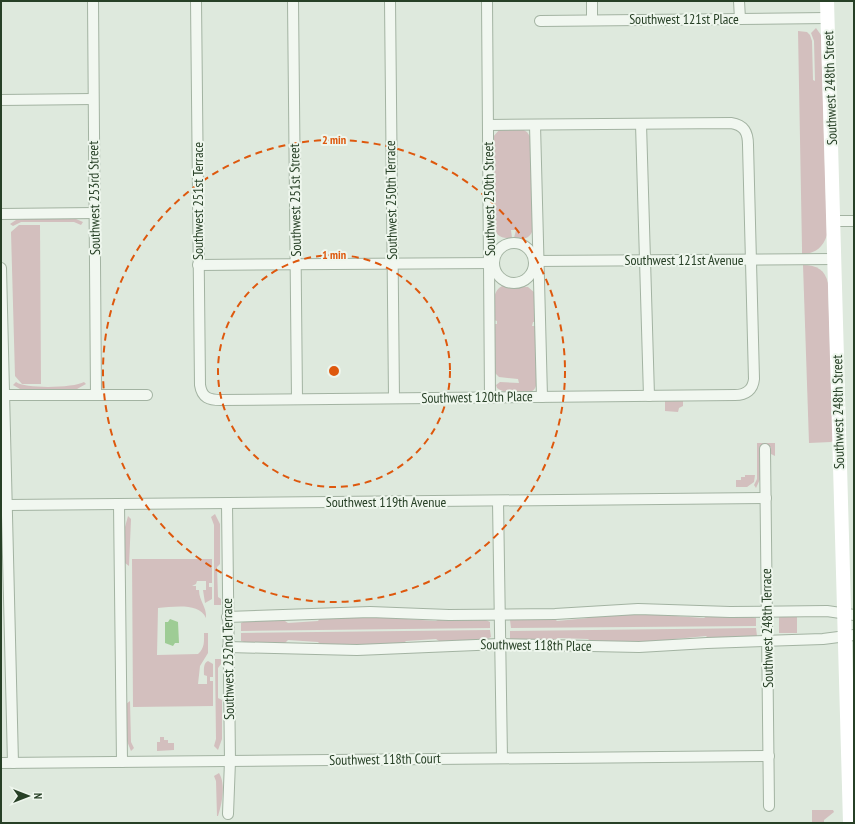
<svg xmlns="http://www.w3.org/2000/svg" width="855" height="824" font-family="'PT Sans Narrow',sans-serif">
<rect width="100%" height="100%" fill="#dee9dd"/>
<g fill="#d3bfbe">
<path d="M816,28L821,35L827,235C823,247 816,253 804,254H802V248L798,31L807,32L810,35L812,41L813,80L815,81L814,41L811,33Z"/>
<path d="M522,129L527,132L531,138L533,230C529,240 523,239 514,238L516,230H511L512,238C503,238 497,238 494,227L493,137L499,130Z"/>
<path d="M24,219H76L83,222L81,225L74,222H21L13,226L10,224L16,220Z"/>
<path d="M19,225H40L41,384H22L15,376L11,232Z"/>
<path d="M803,265C817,265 825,270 828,283L833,441L831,442L809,443Z"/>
<path d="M505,285L528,287L535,293L536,322H533L532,326H536L537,383C536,386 535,390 532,391C525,395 503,393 497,388L496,385L500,382L519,383L518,379L499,377L495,373L494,324H497V321L494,320C494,308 490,289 505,285Z"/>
<path d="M16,382C25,389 74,388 84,382L86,384L77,389L28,390L20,389L13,385Z"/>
<path d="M683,399V406L679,408L678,412L665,411V400Z"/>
<path d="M757,443H775V456L771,454V447L761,448V477L756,488L754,485L757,479Z"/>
<path d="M745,475H755L754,482L747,487H736V480H741V477H745Z"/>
<path d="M215,514L220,524V564L217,567L218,597L221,599V605H214V525L211,517Z"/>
<path d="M128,516L131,519L129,566L125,563V527Z"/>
<path d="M132,559H212V583H209V587H212V599L205,603L203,590H206V581H197L196,584L192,586H196V590H199C199,601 207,607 206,618C199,602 173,607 158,608L157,655L198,654C205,648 204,641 204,633H208V653L200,666L198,684H207V676L204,675C204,670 203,663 208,661L213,664V677H210V681H213V706L133,707Z"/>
<path d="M646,614L704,618L707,616L752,617L756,618V626L511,628L510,620L516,619L554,618L557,621L588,618L590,615Z"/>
<rect x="779" y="616" width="18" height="17"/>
<path d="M354,617H403L406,619L436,621L439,619H484L490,622V628L241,631V623L245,621H285L288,623L318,621L320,618Z"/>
<path d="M756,628L757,636L755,637L708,638L706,636L675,639L673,641L591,642L588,639L558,638L555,640L510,639V631Z"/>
<path d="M490,630L491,637L485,640L439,641L436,639L406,641L403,644L321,645L318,642L288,640L285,643H247L241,641V633Z"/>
<path d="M215,659H221V664L218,668V698L222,700V739L218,750L214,746L216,739Z"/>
<path d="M130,701L131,742L134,748L131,751L127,741L126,704Z"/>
<path d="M160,737H164V740H168V743H174V750L157,751V742H160Z"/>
<path d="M219,773C226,784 222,804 218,816H217L216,781L214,776Z"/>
<path d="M812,810H833L834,812L824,820V823H812Z"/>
</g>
<path fill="#9ecc95" d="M170,619L178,622L179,643H175L173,646L165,643V622H168Z"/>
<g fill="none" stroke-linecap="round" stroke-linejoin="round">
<g stroke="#a3b3a2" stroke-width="12">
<g id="street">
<path d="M93,1L96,395"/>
<path d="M196,1L200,385C202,398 209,400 221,400L735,395C746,395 753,390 754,379L748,145C748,132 744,125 731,123L488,125"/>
<path d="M293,1L297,399"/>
<path d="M390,1L394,398"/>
<path d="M487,1L490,397"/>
<path d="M592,1V20"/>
<path d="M739,1L740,19"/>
<path d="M540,21L828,18"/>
<path d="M1,100L93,99"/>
<path d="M641,124L649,396"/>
<path d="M535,125L542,397"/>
<path d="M1,214L95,213"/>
<path d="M834,221H854"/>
<circle cx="514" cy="263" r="20"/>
<path d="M534,261L835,259"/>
<path d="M198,265L494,263"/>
<path d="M1,268L13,763"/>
<path d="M4,395H147"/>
<path d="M765,449L769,806"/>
<path d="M498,501L502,758"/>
<path d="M119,504L122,762"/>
<path d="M227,504L230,761L228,814"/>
<path d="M7,505L766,498"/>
<path d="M227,617L370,612L449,615L555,614L638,609L730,612L827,611L854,615"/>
<path d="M228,647L357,650L500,644L639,647L707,643L823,639L854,635"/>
<path d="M1,763L769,756"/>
</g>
</g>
<use href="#street" stroke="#f1f7f0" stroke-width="10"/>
<path stroke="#fff" stroke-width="14" d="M827,1L850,823"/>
</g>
<g fill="none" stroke="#de580d" stroke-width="2" stroke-dasharray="7 5">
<circle cx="334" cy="371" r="116"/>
<circle cx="334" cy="371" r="231"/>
</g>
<g text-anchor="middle" stroke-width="4" stroke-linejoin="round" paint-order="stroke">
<g font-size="14" fill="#274026" stroke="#eef6ed">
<text x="684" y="24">Southwest 121st Place</text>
<text transform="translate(830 88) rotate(-92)" y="5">Southwest 248th Street</text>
<text transform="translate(94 198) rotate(-91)" y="5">Southwest 253rd Street</text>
<text transform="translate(489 199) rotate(-91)" y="5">Southwest 250th Street</text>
<text transform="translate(295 200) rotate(-91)" y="5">Southwest 251st Street</text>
<text transform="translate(391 200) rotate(-91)" y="5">Southwest 250th Terrace</text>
<text transform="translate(198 201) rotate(-90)" y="5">Southwest 251st Terrace</text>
<text x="684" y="265">Southwest 121st Avenue</text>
<text transform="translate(477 397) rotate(-1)" y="5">Southwest 120th Place</text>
<text transform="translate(838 412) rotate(-91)" y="5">Southwest 248th Street</text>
<text x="386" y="507">Southwest 119th Avenue</text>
<text transform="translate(767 628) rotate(-91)" y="5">Southwest 248th Terrace</text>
<text transform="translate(536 645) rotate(1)" y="5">Southwest 118th Place</text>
<text transform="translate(228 659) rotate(-91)" y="5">Southwest 252nd Terrace</text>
<text transform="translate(385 759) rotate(-1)" y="5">Southwest 118th Court</text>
</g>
</g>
<circle cx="334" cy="371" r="6" fill="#de580d" stroke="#eef6ed" stroke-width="2"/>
<g font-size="12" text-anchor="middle" font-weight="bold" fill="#de580d" stroke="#eef6ed" stroke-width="4" stroke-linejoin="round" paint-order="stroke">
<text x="334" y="144">2 min</text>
<text x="334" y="259">1 min</text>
</g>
<rect width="855" height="824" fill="none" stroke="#274026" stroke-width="4"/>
<g transform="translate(28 796) rotate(90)" stroke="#eef6ed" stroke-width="3" paint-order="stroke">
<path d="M0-3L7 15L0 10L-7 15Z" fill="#274026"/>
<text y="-6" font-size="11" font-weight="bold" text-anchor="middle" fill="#274026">N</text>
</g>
</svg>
